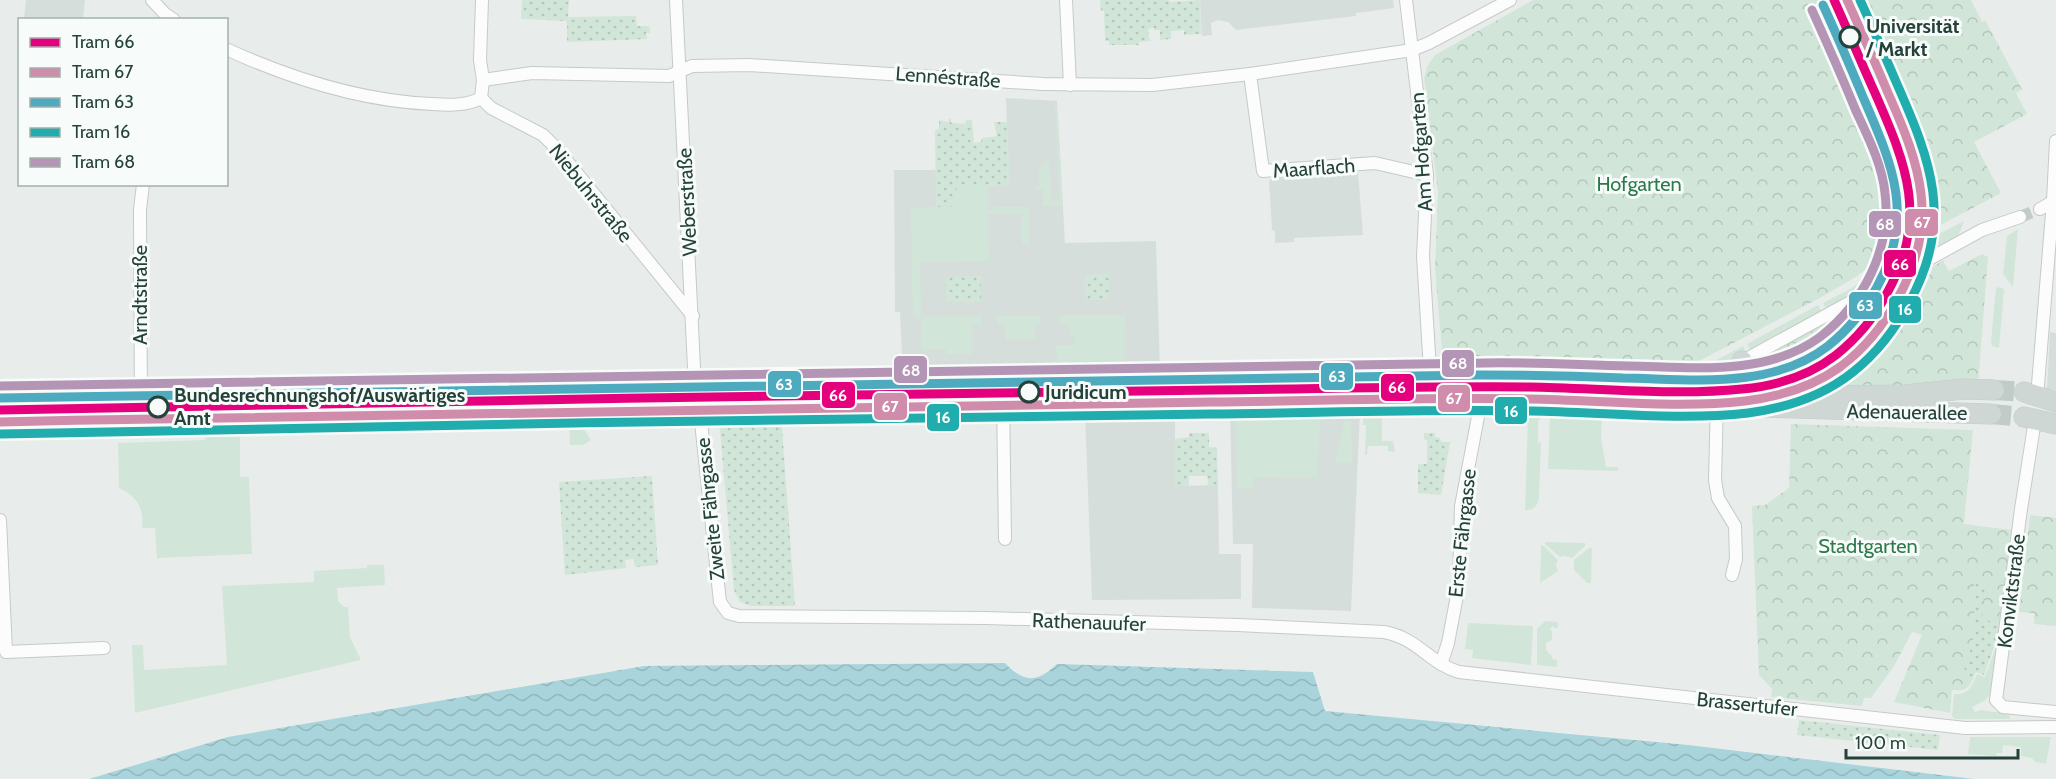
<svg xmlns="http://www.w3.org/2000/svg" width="2056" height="779" font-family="Cabin,sans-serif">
<defs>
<pattern id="forest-crowns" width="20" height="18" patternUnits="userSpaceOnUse" patternTransform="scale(1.5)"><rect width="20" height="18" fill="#d1e6d8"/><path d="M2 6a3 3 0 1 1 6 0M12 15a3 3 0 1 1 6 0" fill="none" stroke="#b3c6ba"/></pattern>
<pattern id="garden-dots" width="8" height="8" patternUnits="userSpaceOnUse" patternTransform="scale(1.5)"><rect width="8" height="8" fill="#d1e6d8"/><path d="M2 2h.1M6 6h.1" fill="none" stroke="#b3c6ba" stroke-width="1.8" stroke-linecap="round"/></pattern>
<pattern id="water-waves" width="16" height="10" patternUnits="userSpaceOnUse" patternTransform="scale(1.5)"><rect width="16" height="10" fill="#a9d4db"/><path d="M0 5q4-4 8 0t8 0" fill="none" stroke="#91b7bd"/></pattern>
</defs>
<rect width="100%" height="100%" fill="#e8edeb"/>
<g fill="#d6dedb">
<path d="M26,0H85L83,19H24Z"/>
<path d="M1200,0H1393L1394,8L1356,13V16L1236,30L1228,22L1218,20L1211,23L1212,35L1202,36Z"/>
<path d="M1006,98L1057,101L1065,243L1156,241L1160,370L903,377L900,312H895L894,170H936L937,207L956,186L1009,185Z"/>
<path d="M1358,172L1363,235L1294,238V242L1275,243V231L1272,230L1269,181L1274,176Z"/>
<path d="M2050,332L2056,333V390L2047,389Z"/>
<path d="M1230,411L1360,413L1351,611L1252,608L1253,544H1233Z"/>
<path d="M1085,413H1175V486L1218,485L1219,554H1241V599L1092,600Z"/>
</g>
<g fill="#d1e6d8">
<path d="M1055,105H1057L1063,206H1043V190L1036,189V187L1039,186V170L1042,163L1049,161L1051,201L1060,200Z"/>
<path d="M988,185V213L993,207H1029L1030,244H1022V214H988L989,261L920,262L921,317L982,316V325H972V354H947L946,349H921V317H913L911,208L955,206L956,186Z"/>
<path d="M1964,221L1958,237L1826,309L1823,303L1852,288L1890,259Z"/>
<path d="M2018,229L2013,287L2003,274L2007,236Z"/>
<path d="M1996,287L2002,288L2004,290L1999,348L1992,346L1991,342Z"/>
<path d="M1818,305L1821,311L1750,350L1747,344Z"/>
<path d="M1060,315H1125L1124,360L1057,362L1056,345H1074V334H1070L1069,324L1060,323Z"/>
<path d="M997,316H1041L1040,325H1034L1035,339L1006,340L1005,325L998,324Z"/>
<path d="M1743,346L1746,352L1693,381L1682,383L1595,379L1597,373L1684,377Z"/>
<path d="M1363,412L1382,413V441H1393L1395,452L1388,451V446H1368L1367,455H1365L1366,425H1363Z"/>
<path d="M1528,415H1541L1540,420H1538V442L1541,443L1539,498C1537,507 1534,510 1525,510Z"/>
<path d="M1550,416L1602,417L1601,438L1606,467H1618V471L1548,469Z"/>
<path d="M1236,418L1320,420L1317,478L1254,477V489L1237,488Z"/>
<path d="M648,420V425H593L585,431L591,440L583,445H570L569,421Z"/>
<path d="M1345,421H1351L1352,463H1335Z"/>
<path d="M240,436V477H249L252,554L157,558L155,528H142C144,509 138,497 119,488L118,443L205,440L206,437Z"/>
<path d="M1545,542L1585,543V546L1572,558L1565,556L1560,557L1545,544Z"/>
<path d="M1541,546H1544L1558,560L1556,565L1558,571L1540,583Z"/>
<path d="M1589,548H1592L1591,583H1587L1574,570V560Z"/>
<path d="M367,565H384L385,585L337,588L338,601L344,607H348L350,637L361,660L135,713L132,645H143L144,670L227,665L222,586L314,582V571L367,568Z"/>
<path d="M1545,621L1558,622V628H1554L1553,626L1550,629L1552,631V640L1546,643V651H1548L1549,654H1551L1552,659L1557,660V667L1537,665V629Z"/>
<path d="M1468,623L1533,626L1531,665L1472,658L1473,650L1465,649Z"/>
<path d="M1998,641L1991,694L1984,701L1972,707L1975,712L1981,710L2009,714L2010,719H1955L1952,716L1954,694C1969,695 1972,686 1977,674L1985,677Z"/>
<path d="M1970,737H2051L2046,764L2035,762L2032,758L2021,756V747L2003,745L2002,753H1997L1996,756L1968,754Z"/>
</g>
<g fill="url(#forest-crowns)">
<path d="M1533,0H1971L1982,22L1985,20L2022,89L2016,93L2027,114L1974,142L2001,193L1882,256L1856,277L1818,299L1680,371L1557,364L1451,361L1445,358L1442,351L1435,269L1438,193L1424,78L1428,65L1435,55Z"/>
<path d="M1982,254L1988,257L1978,385L1938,389L1752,386L1747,366L1751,363L1943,261L1949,271Z"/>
<path d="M1791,424L1973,430L1964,524L2011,530L2001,622L1984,675L1976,672C1969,686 1969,692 1952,690L1950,713L1894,702L1922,635L1912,632L1894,666L1871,698H1864L1862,706L1771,697L1772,689L1759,675L1752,506L1765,505L1789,488Z"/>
<path d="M2030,515L2056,518V626L2034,624V613L2019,612Z"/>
</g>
<g fill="url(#garden-dots)">
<path d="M522,0H569L568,17L636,16L637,26H649L650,33H646L647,39L567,42V21L521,19Z"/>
<path d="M1100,0H1169L1170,2L1200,0L1201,34L1184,35V30L1171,31V39L1160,40V30H1154V28L1148,29L1149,38L1151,41L1139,42V45H1109V41H1105L1104,11H1101Z"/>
<path d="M949,118L951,119V123L965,124L966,120H972L974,143L981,142L982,138L997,136L994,122H1007L1010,185L957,186L955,206L936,207L935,130L939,129V120L948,122Z"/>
<path d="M1109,274V300H1085V275Z"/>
<path d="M981,276V302H946V277Z"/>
<path d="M781,414L795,606H751L740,602L734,590L719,419Z"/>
<path d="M1189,433H1209V447L1217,448L1218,485L1208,486L1207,476H1189V486H1175V439L1189,437Z"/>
<path d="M1424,433H1435V437L1440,438L1441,442H1450L1441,495L1418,493V464H1427V440L1424,439Z"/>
<path d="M652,476L658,565L635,567L634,559L625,560L626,568L565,575L559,482Z"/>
<path d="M1974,584L1988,585L1987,591L1984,592L1982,620L1990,621L1991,623L1993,621L2001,622L1998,636L1984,675L1976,672L1970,685L1968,673L1963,667C1979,641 1973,613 1974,584Z"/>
<path d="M1799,720L1940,735L1938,750L1797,735Z"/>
</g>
<path fill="url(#water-waves)" d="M1005,663C1024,683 1037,683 1057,664L1313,672L1325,711L1688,745L1974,779H89L228,737L644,666Z"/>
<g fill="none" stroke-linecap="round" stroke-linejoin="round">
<path stroke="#c1cbc8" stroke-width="12" stroke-dasharray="12 6" stroke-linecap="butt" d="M2020,217L2040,209"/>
<g stroke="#c1cbc8" stroke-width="20" stroke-dasharray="20 10" stroke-linecap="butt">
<path d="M1994,390L2024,392"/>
<path d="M1991,414L2024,417"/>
</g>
<g stroke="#c5cac8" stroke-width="14">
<g id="minor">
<path d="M152,0L165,14L174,20"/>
<path d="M676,0L695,388L699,403L720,602L728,613L739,616L986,618L1238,625L1384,632C1418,638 1430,664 1459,672L1965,728L2056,727"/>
<path d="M1066,0L1070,85"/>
<path d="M1406,0L1427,175L1423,256L1431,387"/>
<path d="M226,49C292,79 360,101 432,104C448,105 467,106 481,98"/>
<path d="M1250,74L1263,171L1375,163L1427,175"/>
<path d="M483,80L532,73L669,76L692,66L749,65L1043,84L1152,85L1250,74L1412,50L1429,43L1510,0"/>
<path d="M481,98L491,108L543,135L558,150L693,316"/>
<path d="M481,98L483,80L480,60L482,0"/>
<path d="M2040,209L2056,200"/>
<path d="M1690,390L1982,230L2020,217"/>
<path d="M1003,396L1005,539"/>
<path d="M2037,397L2053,201L2056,141"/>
<path d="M1717,399L1715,480L1718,498L1735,526L1736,559L1732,575"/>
<path d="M141,407L140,210L143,184"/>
<path d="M2035,420L2021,509L1996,700L2003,707L2056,712"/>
<path d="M0,520L6,652L104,648"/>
<path d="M1441,664L1448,643L1459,585L1461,506L1481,401"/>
</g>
</g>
<g stroke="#c3ccc9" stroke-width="21">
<g id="primary">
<path d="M1742,361C1740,375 1741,382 1748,393"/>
<path d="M2024,392L2056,402"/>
<path d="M1208,397L1662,404L1991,414"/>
<path d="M0,405L182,406L695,388L909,385L1045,387L1276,383H1470L1830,396L1905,395L1964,389L1994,390"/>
<path d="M530,407L777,400"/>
<path d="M2024,417L2056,424"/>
<path d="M0,421L117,419"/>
</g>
</g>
<use href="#minor" stroke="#fcfcfc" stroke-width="12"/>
<use href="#primary" stroke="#cfd7d5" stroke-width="20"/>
<g stroke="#f7fbf9" stroke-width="14">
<path id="tram-1" d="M0,410C405,401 809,395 1214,390C1319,389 1424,386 1529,387C1597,388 1674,396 1742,389C1775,386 1809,376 1836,355C1856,339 1874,318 1886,295C1929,219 1907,166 1875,93C1861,62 1848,31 1834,0"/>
</g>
<g stroke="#f7fbf9" stroke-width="14">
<path id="tram-2" d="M0,422C404,413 808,407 1213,402C1318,401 1424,397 1530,399C1599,400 1677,409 1745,401C1779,397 1812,387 1840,367C1864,349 1884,325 1898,298C1940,222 1921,167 1888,93C1875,62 1861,31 1847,0"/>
</g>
<g stroke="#f7fbf9" stroke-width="14">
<path id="tram-3" d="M0,398C493,388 986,380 1479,375C1527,375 1575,376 1623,378C1691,379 1771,390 1828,346C1848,330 1865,309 1877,287C1916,216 1892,164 1863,97C1850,66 1837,35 1823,5"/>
</g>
<g stroke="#f7fbf9" stroke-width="14">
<path id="tram-4" d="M1,434C404,425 808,419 1211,414C1318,413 1425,409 1531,411C1601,412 1679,421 1748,413C1786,408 1823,396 1853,372C1877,353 1896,328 1910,301C1954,221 1931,161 1897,84C1885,56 1873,28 1860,0"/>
</g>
<g stroke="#f7fbf9" stroke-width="14">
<path id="tram-5" d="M0,386C495,375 990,368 1485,363C1532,362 1580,365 1628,366C1690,367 1766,377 1820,337C1863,304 1892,248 1885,193C1882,164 1868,137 1856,111C1842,77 1827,43 1812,10"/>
</g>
<use href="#tram-1" stroke="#e5007d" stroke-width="9"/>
<use href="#tram-2" stroke="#d08cab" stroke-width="9"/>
<use href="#tram-3" stroke="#4eaabe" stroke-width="9"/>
<use href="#tram-4" stroke="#21acad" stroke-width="9"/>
<use href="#tram-5" stroke="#b495b5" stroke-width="9"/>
</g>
<g fill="#f7fbf9" stroke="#24423a" stroke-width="3">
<circle cx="1850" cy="37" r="10"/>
<circle cx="1029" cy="392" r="10"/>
<circle cx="158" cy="407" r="10"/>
</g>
<g text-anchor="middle" stroke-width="6" stroke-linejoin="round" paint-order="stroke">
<g font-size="20" font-weight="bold" fill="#24423a" stroke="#f7fbf9" text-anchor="start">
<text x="1866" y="33">Universität<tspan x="1866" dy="23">/ Markt</tspan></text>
<text x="1045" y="399">Juridicum</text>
<text x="174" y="402">Bundesrechnungshof/Auswärtiges<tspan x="174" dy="23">Amt</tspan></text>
</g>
<g font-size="20" fill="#24423a" stroke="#f7fbf9">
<text transform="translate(948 77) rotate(4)" y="7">Lennéstraße</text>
<text transform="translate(1421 152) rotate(-94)" y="7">Am Hofgarten</text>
<text transform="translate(1314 168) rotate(-4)" y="7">Maarflach</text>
<text transform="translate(591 193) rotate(51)" y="7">Niebuhrstraße</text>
<text transform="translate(687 202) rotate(-93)" y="7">Weberstraße</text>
<text transform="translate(140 295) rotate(-90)" y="7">Arndtstraße</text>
<text transform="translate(1907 412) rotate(1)" y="7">Adenauerallee</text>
<text transform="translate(710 509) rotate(-96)" y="7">Zweite Fährgasse</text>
<text transform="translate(1462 533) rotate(-84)" y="7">Erste Fährgasse</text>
<text transform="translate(2011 591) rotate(-83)" y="7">Konviktstraße</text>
<text transform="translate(1089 622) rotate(2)" y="7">Rathenauufer</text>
<text transform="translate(1747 704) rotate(6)" y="7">Brassertufer</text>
</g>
<g font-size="20" fill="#2d7a4b" stroke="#f7fbf9">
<text x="1639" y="191">Hofgarten</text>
<text x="1868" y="553">Stadtgarten</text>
</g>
</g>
<g stroke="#f7fbf9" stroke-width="2">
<rect x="1904" y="208" width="35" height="29" rx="6" fill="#d08cab"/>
<rect x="1868" y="210" width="34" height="28" rx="6" fill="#b495b5"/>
<rect x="1883" y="249" width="34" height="29" rx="6" fill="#e5007d"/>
<rect x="1848" y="291" width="35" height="29" rx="6" fill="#4eaabe"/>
<rect x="1888" y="295" width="34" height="29" rx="6" fill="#21acad"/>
<rect x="1441" y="349" width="34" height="29" rx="6" fill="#b495b5"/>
<rect x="893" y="355" width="35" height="29" rx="6" fill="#b495b5"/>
<rect x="1320" y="362" width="34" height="29" rx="6" fill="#4eaabe"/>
<rect x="767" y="370" width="35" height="28" rx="6" fill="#4eaabe"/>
<rect x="1380" y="373" width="35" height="29" rx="6" fill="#e5007d"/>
<rect x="821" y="381" width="35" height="28" rx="6" fill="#e5007d"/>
<rect x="1437" y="384" width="34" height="29" rx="6" fill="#d08cab"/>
<rect x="873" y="392" width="35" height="29" rx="6" fill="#d08cab"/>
<rect x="1494" y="396" width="34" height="29" rx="6" fill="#21acad"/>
<rect x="926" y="403" width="34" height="29" rx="6" fill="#21acad"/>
</g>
<g font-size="16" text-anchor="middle" font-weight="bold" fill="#fff">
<text x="1922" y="228">67</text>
<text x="1885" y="230">68</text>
<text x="1900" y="270">66</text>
<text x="1865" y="311">63</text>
<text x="1905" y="315">16</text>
<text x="1458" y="369">68</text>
<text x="911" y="376">68</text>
<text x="1337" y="382">63</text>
<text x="784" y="390">63</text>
<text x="1397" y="393">66</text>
<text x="838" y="401">66</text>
<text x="1454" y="404">67</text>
<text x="890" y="412">67</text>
<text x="1511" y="417">16</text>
<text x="943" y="423">16</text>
</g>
<rect x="18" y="18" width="210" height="168" fill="#f7fbf9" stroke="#a3b1ad" stroke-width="1.5"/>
<rect x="30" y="38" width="30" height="9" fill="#e5007d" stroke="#a3b1ad" stroke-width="1.5"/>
<text x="72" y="48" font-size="18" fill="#24423a">Tram 66</text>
<rect x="30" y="68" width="30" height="9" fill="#d08cab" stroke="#a3b1ad" stroke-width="1.5"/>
<text x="72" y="78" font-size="18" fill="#24423a">Tram 67</text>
<rect x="30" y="98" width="30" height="9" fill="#4eaabe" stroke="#a3b1ad" stroke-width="1.5"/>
<text x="72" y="108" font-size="18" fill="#24423a">Tram 63</text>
<rect x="30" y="128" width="30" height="9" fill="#21acad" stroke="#a3b1ad" stroke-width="1.5"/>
<text x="72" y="138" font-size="18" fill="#24423a">Tram 16</text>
<rect x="30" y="158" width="30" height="9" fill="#b495b5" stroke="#a3b1ad" stroke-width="1.5"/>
<text x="72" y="168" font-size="18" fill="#24423a">Tram 68</text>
<path d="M1846 749v9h172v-9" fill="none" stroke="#24423a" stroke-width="3"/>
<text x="1855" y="749" font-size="18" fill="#24423a" stroke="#f7fbf9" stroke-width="4.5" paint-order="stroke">100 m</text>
</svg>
